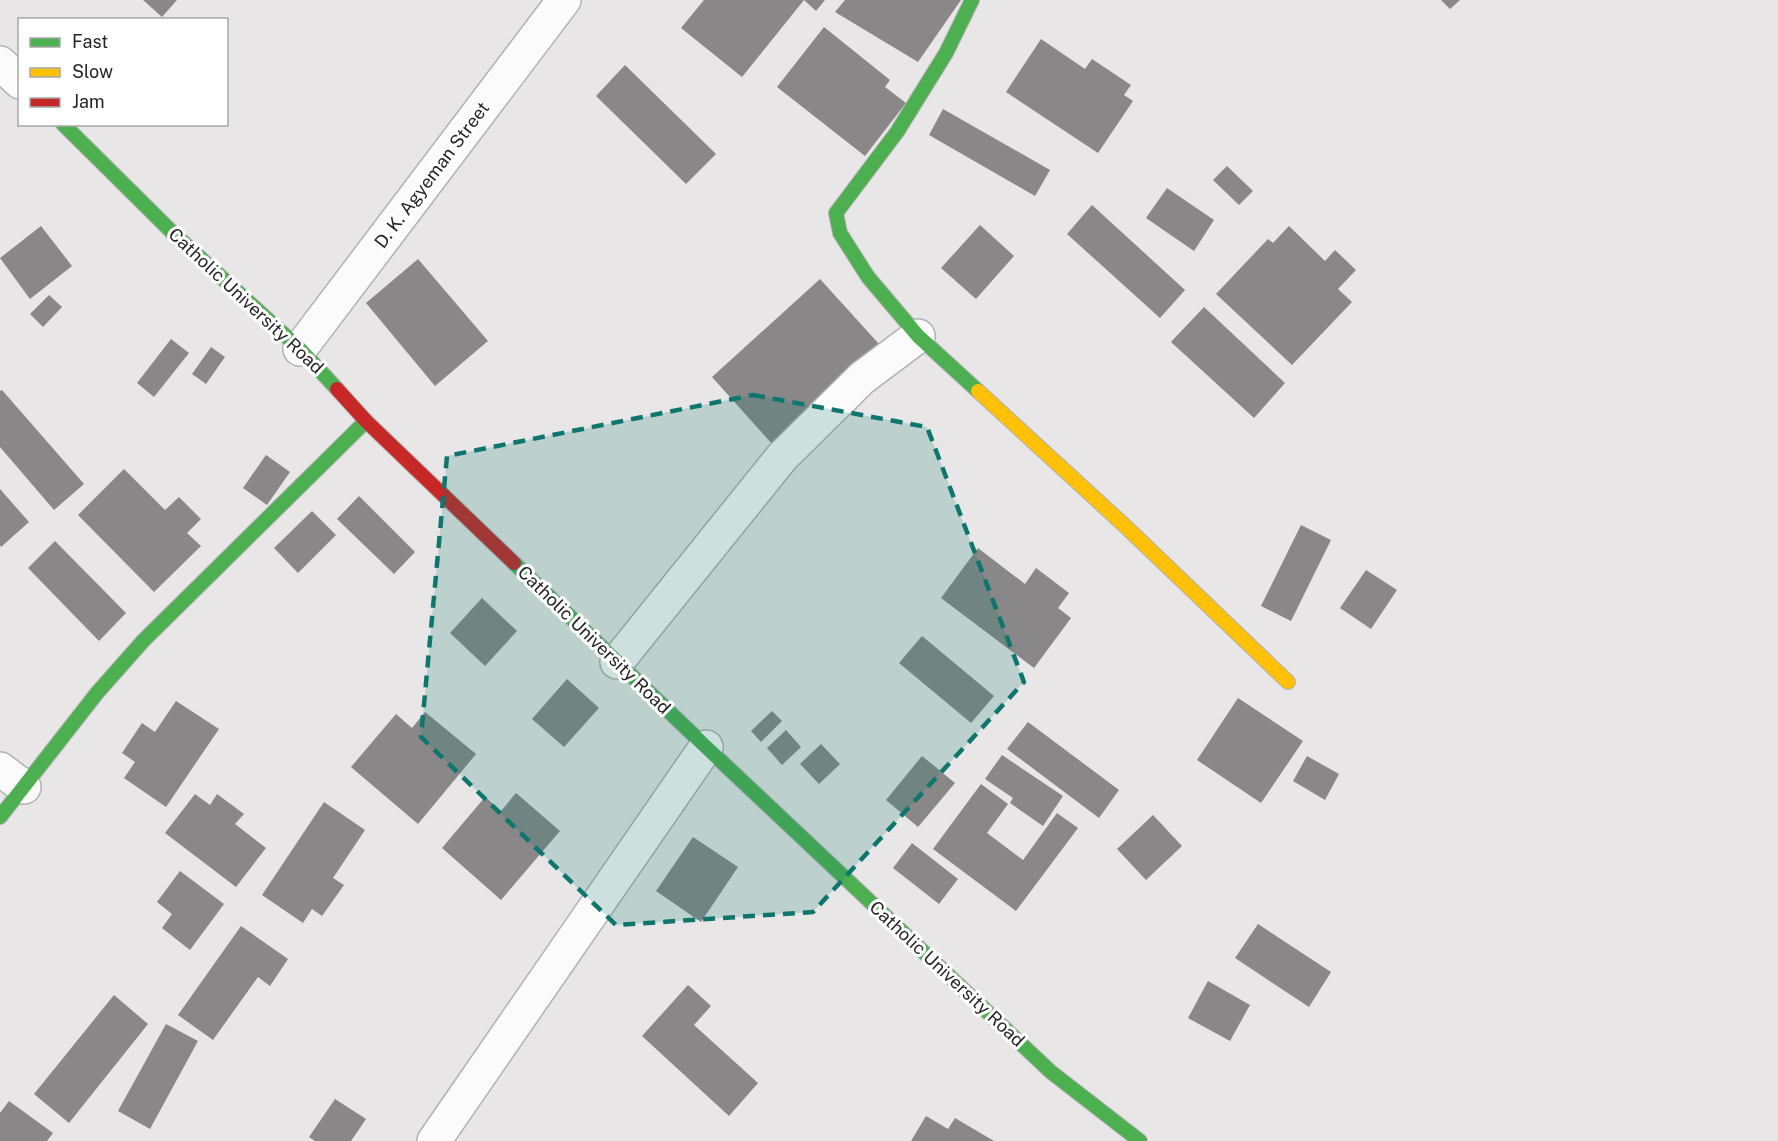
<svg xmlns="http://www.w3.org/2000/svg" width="1778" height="1141" font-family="'Public Sans',sans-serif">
<rect width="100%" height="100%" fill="#e8e6e7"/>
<g fill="#898788">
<path d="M143,0H177L162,17Z"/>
<path d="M704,0H825L816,11L804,0L742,77L681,28Z"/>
<path d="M845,0H961L918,62L835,12Z"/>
<path d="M1441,0H1460L1450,9Z"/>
<path d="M824,27L890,80L885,87L906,103L865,156L777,87Z"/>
<path d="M1041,39L1085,69L1092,59L1131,85L1124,95L1133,101L1098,153L1006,92Z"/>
<path d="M625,65L716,154L686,184L596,96Z"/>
<path d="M943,109L1050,170L1035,196L929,135Z"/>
<path d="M1227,166L1253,191L1239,205L1213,180Z"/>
<path d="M1167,188L1214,220L1194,251L1146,218Z"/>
<path d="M1092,205L1185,290L1160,318L1067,234Z"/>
<path d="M980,225L1014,256L976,299L941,268Z"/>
<path d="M41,226L72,266L30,299L0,258Z"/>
<path d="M1289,226L1325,261L1335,250L1356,270L1338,289L1352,302L1292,365L1216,294L1268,239L1273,243Z"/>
<path d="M418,259L488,341L435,386L366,303Z"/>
<path d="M820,279L879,344L773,445L712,377Z"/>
<path d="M49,295L62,307L43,327L30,314Z"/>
<path d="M1204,307L1285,383L1254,418L1171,342Z"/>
<path d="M171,339L189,353L154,397L137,383Z"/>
<path d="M211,347L225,357L206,384L192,374Z"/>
<path d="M2,390L84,484L54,510L0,447V391Z"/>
<path d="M266,455L290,472L267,505L243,488Z"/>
<path d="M124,469L165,510L179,497L201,519L187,533L201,546L154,592L78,515Z"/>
<path d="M0,489L29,522L1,547L0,545Z"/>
<path d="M359,496L415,552L394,574L337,519Z"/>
<path d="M312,511L336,535L298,573L274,548Z"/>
<path d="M1301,525L1331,540L1291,621L1261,606Z"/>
<path d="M55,541L126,613L99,641L28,568Z"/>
<path d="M978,548L1025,584L1036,568L1069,593L1058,608L1071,618L1034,668L941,598Z"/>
<path d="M1366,570L1397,590L1371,629L1340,608Z"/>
<path d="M482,598L517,631L485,666L450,633Z"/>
<path d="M922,636L994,696L971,723L899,663Z"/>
<path d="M567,679L599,708L564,747L532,719Z"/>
<path d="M1238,698L1303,741L1261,803L1197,760Z"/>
<path d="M176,701L219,729L166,807L124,778L135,762L122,753L142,723L155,732Z"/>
<path d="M772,711L782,721L761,742L751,731Z"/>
<path d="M425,712L476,754L418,824L351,767L396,714L412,728Z"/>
<path d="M1028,722L1119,790L1099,818L1007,749Z"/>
<path d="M786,730L801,747L782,765L767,748Z"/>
<path d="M821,744L840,764L819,784L800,764Z"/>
<path d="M1002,755L1063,796L1043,826L1010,803L1013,798L985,779Z"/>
<path d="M922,756L955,783L918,827L886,800Z"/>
<path d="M1307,756L1339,774L1325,800L1293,781Z"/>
<path d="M981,784L1008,804L987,833L1023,860L1057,813L1078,828L1016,911L933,849Z"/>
<path d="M516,793L560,831L501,900L442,848L485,797L501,811Z"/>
<path d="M195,794L210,805L217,794L244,814L235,824L266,848L236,887L165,833Z"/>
<path d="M324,802L365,830L333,878L344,885L322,916L312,909L303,923L262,895Z"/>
<path d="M1153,815L1182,846L1146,880L1117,849Z"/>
<path d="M693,837L738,867L701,922L656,891Z"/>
<path d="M912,843L958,879L939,904L893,868Z"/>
<path d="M180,871L224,904L190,950L162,928L172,914L157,902Z"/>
<path d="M1258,924L1331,972L1309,1007L1235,958Z"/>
<path d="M241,926L288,959L270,986L258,977L213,1040L178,1015Z"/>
<path d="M1208,981L1250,1005L1230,1041L1188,1018Z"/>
<path d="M688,985L711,1006L694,1025L758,1083L729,1116L642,1036Z"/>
<path d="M114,995L148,1024L69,1123L34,1094Z"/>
<path d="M166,1024L198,1041L150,1129L118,1111Z"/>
<path d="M335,1099L366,1119L351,1141H315L309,1137Z"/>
<path d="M9,1101L53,1133L47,1141H0V1113Z"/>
<path d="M926,1116L948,1129L955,1118L994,1141H911Z"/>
</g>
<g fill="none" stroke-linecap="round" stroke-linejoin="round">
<g stroke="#b2b0b1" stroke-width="36">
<g id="street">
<path d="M0,63L20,82"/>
<path d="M300,349L564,0"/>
<path d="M617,662L782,457L862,378L918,336"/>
<path d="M0,769L24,787"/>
<path d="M434,1141L706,747"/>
</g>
</g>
<g stroke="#b2b0b1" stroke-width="16">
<g id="fast">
<path d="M972,0L946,53L897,132L836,213L840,233L868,277L918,336L978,391"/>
<path d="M63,124L174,234L300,349L337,389"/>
<path d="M514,563L706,747L1051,1072L1140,1141"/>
<path d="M0,817L97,693L143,641L366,421"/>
</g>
</g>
<g stroke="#b2b0b1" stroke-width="16">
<path id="slow" d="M978,391L1124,525L1288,682"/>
</g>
<g stroke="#b2b0b1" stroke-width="16">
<path id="jam" d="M337,389L366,421L514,563"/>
</g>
<use href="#street" stroke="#fcfbfb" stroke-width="33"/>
<use href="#fast" stroke="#4caf50" stroke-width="14"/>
<use href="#slow" stroke="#ffc107" stroke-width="14"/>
<use href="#jam" stroke="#c62828" stroke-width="14"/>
</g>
<path fill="#0f766e" fill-opacity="0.2" stroke="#0f766e" stroke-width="4.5" stroke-dasharray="12 8" stroke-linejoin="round" d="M753,395L927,427L1024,682L813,912L616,925L421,737L447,456Z"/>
<g text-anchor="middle" stroke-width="6" stroke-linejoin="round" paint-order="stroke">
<g font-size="18" fill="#262525" stroke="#fff">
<text transform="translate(432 175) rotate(-53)" y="6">D. K. Agyeman Street</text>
<text transform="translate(246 301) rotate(43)" y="6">Catholic University Road</text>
<text transform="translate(594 640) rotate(44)" y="6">Catholic University Road</text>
<text transform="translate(947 974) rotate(43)" y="6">Catholic University Road</text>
</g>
</g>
<rect x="18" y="18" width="210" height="108" fill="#ffffff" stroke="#a8a8a8" stroke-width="1.5"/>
<rect x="30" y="38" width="30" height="9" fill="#4caf50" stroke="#a8a8a8" stroke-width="1.5"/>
<text x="72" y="48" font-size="18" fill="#262525">Fast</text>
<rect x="30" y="68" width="30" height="9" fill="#ffc107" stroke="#a8a8a8" stroke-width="1.5"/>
<text x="72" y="78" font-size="18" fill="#262525">Slow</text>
<rect x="30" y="98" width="30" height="9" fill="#c62828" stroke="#a8a8a8" stroke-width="1.5"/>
<text x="72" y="108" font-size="18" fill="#262525">Jam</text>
</svg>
